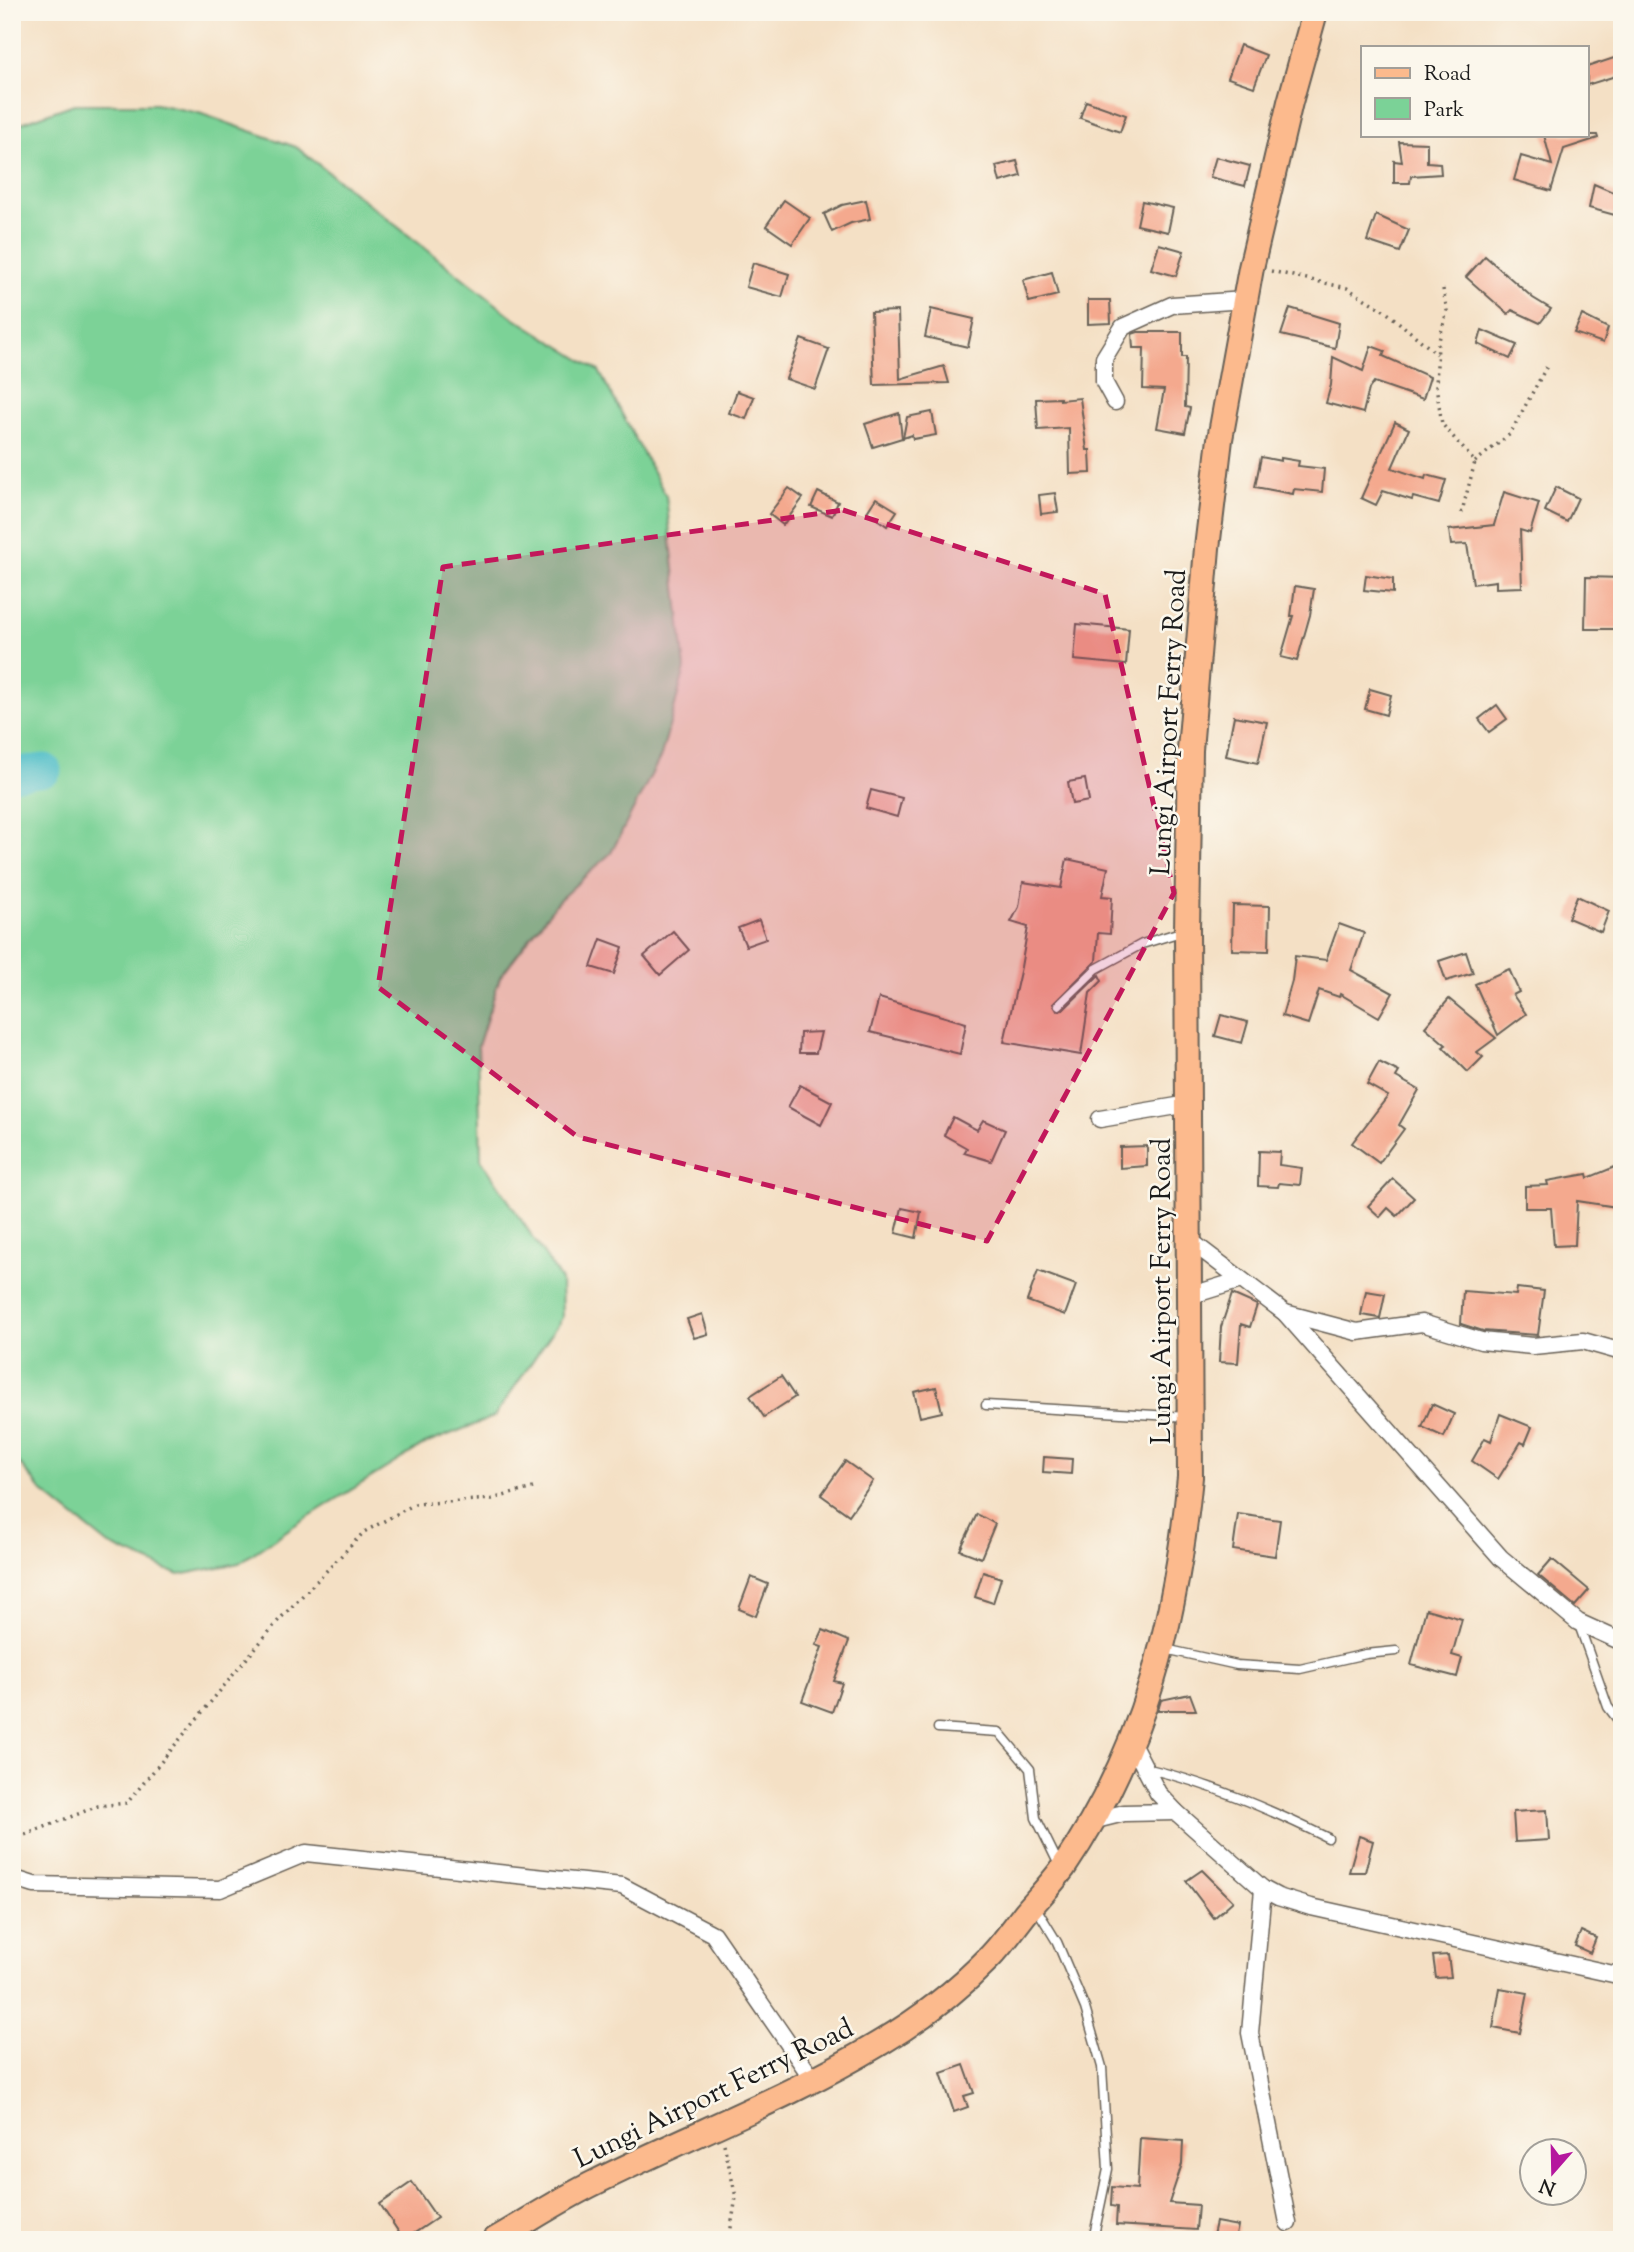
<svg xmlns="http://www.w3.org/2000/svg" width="1634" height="2252" font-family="'Sorts Mill Goudy',serif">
<rect width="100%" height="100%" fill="#fbf7ec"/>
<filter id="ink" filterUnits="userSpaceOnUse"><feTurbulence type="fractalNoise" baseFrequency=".0143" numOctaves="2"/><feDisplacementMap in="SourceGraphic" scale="14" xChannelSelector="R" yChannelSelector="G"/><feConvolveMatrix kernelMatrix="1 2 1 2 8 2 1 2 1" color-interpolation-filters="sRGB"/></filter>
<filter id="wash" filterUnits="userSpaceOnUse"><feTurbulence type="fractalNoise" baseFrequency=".00686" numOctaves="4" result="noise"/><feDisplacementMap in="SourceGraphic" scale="28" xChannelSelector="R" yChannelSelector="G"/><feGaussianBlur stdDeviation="1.57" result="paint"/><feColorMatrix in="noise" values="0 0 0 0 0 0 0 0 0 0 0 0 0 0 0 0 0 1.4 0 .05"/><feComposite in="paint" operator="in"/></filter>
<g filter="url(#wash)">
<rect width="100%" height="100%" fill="#f4e0c5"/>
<path fill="#7bd297" stroke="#4c775a" stroke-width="2" d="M74,104H156L199,113L296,147L510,315L599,371L666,496L685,669L661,756L611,853L559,900L500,977L478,1046L481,1159L561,1280L562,1318L494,1417L425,1444L295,1525L239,1563L179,1575L109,1545L43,1492L12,1455V128L16,125Z"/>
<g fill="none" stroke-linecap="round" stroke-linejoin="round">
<path stroke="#50bec8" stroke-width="33" d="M12,774L45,770"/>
</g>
<g id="blocks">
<g fill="#f4a98e">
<path d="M1240,45L1266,55L1254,87L1228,78Z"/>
<path d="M1617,57L1622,74L1587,85V67Z"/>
<path d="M1086,101L1126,115L1120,132L1080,118Z"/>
<path d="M1544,135H1597L1598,138L1564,149L1551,191L1514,180L1521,156L1552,165Z"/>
<path d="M1399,142L1427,143V162L1440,163L1441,174L1411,176L1410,183H1394V161L1402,162Z"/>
<path d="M1216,157L1250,166L1245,186L1210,177Z"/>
<path d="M1017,161L1021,176L1000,182L996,166Z"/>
<path d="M1594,184L1622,196V217L1589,208Z"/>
<path d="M784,200L810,218L792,244L766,226Z"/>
<path d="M866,200L870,219L851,223L832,232L824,214L842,205Z"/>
<path d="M1142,201L1173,208L1168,232L1137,225Z"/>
<path d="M1376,215L1409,230L1400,252L1367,241Z"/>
<path d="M1159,244L1184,251L1176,276L1151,269Z"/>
<path d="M1485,256L1533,298L1551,309L1540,323L1512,310L1508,314L1466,277Z"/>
<path d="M753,263L789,274L782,297L746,287Z"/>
<path d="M1052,272L1058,295L1029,302L1023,280Z"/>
<path d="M1088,300H1110L1111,323L1088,324Z"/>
<path d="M1290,308L1339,323L1335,348L1281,335Z"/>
<path d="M931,309L974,319L968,347L925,337Z"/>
<path d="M898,311L900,379L944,366L949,383L874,385L871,312Z"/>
<path d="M1582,315L1608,328L1603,343L1574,333Z"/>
<path d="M1482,330L1517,345L1510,359L1478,344Z"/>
<path d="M1138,332H1182V357H1186L1185,407L1190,408L1185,433L1157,428L1164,390L1143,389L1144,348H1133L1132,334Z"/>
<path d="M801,339L829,349L815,389L786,379Z"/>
<path d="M1371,346L1385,351L1383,356L1430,377L1423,399L1374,382L1369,389L1363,413L1326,403L1331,385L1333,357L1363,371Z"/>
<path d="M737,391L754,397L746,419L729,413Z"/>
<path d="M1060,398V400L1080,398L1087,450H1090L1091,473L1070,474L1069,428L1038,430L1036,399Z"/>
<path d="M932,412L936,435L913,439L912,435L903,438L907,417Z"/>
<path d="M899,413L902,438L873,447L865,424Z"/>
<path d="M1395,422L1409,429L1392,468L1425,479L1426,475L1446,480L1439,504L1413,497L1412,500L1383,491L1376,505L1361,498Z"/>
<path d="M1261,457L1281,461V458L1299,461L1298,466L1324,469L1322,492L1294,489L1293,494L1255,487Z"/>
<path d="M1556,487L1578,498L1567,522L1545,511Z"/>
<path d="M789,488L803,498L783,525L769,514Z"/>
<path d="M818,492L838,502L832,516L811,507Z"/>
<path d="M1504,492L1539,503L1530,533L1520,530L1522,587L1496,588V581L1473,584L1467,544L1451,545L1449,530L1494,525Z"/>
<path d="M1055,493L1058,512L1041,514L1039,495Z"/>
<path d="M876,498L897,511L887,526L867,512Z"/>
<path d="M1366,575L1393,579V593L1364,590Z"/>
<path d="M1586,577L1622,578V629H1585Z"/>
<path d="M1295,586L1314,589L1310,615L1297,661L1281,657L1293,616H1291Z"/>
<path d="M1077,624L1129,629L1126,665L1074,660Z"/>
<path d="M1370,689L1391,695L1386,715L1365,709Z"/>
<path d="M1497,705L1507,719L1489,732L1479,719Z"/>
<path d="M1234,716L1267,722L1258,763L1226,756Z"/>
<path d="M1085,779L1089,801L1072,804L1068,782Z"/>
<path d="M871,790L902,798L897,817L866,808Z"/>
<path d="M1067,859L1108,868L1102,896L1112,897L1110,934L1098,933L1096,961L1053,1004L1057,1011L1063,1010L1099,975L1102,981L1090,993L1081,1055L1004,1042L1021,967L1028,927L1011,922L1019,907L1023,882L1061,888Z"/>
<path d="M1577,896L1609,911L1601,932L1568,918Z"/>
<path d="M1233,905L1270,906L1269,951L1232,950Z"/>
<path d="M759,920L766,939L746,946L738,928Z"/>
<path d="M1339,924L1364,933L1351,970L1393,993L1379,1017L1340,994L1339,997L1319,990L1308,1024L1282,1016L1292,981L1295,956L1326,960Z"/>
<path d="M673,931L689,950L660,975L644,956Z"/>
<path d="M601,939L623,947L614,974L591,967Z"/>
<path d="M1466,952L1473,973L1446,981L1439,961Z"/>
<path d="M1509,969L1519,992L1513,995L1526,1014L1498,1035L1475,984Z"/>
<path d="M879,998L966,1023L960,1054L870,1032Z"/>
<path d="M1449,999L1496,1038L1477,1052L1483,1057L1468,1072L1443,1047L1446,1045L1425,1027Z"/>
<path d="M1221,1015L1248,1022L1242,1043L1215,1036Z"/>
<path d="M821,1032L816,1053H799L800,1033Z"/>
<path d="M1379,1062L1399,1072L1396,1077L1419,1090L1399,1125L1404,1129L1379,1163L1352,1143L1388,1096L1367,1084Z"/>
<path d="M800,1085L832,1102L821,1125L788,1107Z"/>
<path d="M953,1117L977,1130L983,1120L1005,1130L991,1161L964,1153L967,1148L944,1135Z"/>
<path d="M1147,1146V1166L1120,1168V1147Z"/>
<path d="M1259,1151L1280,1152L1279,1165L1302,1168L1300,1185L1279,1183L1278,1187L1258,1186Z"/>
<path d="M1622,1164V1181L1617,1207L1577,1201L1575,1245L1554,1246L1551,1208H1525V1186L1548,1185L1547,1181L1587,1174L1588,1178Z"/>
<path d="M1393,1179L1414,1198L1397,1216L1388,1208L1380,1217L1368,1206Z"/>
<path d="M902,1208L921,1212L916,1238L896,1233Z"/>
<path d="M1038,1271L1076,1285L1065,1315L1027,1301Z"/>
<path d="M1517,1288L1544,1291L1538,1335L1483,1331L1461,1324L1463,1291L1516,1295Z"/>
<path d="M1366,1291L1385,1294L1380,1318L1361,1315Z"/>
<path d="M1232,1294L1257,1305L1250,1327L1241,1324L1238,1363L1219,1362L1221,1327Z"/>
<path d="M702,1314L708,1334L694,1338L687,1319Z"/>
<path d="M781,1376L795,1397L764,1417L750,1396Z"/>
<path d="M936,1387L942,1412L920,1417L914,1392Z"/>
<path d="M1432,1404L1454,1414L1444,1437L1422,1427Z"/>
<path d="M1500,1414L1532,1427L1525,1444L1521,1442L1498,1479L1472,1461L1485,1438L1491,1441Z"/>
<path d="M1044,1457L1072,1459L1071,1474L1043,1472Z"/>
<path d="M845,1461L873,1481L849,1515L821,1495Z"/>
<path d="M977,1514L995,1524L981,1558L960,1550Z"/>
<path d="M1238,1514L1280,1520L1275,1556L1233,1550Z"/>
<path d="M1552,1559L1589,1590L1575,1606L1538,1575Z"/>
<path d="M983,1572L1001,1578L993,1603L975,1597Z"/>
<path d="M751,1577L768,1584L756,1616L739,1609Z"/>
<path d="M1426,1609L1462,1619L1452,1655L1462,1658L1457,1677L1411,1665Z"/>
<path d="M823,1630L849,1641L834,1681L842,1683L832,1712L802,1701L822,1647L816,1645Z"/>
<path d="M1190,1694L1196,1710H1158L1161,1700Z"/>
<path d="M1547,1810L1549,1840L1515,1842L1513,1812Z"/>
<path d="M1359,1836L1373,1841L1365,1872H1349Z"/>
<path d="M1202,1870L1233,1901L1214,1918L1186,1881Z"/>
<path d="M1581,1931L1596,1938L1590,1953L1575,1946Z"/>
<path d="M1448,1955L1451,1977L1436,1978L1433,1956Z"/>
<path d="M1500,1988L1528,1993L1520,2033L1493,2028Z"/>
<path d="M964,2065L974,2093L964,2096L968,2107L954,2112L941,2073Z"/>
<path d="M1140,2138L1183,2141L1182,2164L1169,2203L1198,2205L1196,2230L1116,2225L1117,2207L1111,2206L1112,2187L1137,2189Z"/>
<path d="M412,2182L437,2218L404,2240L380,2204Z"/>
<path d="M1216,2222L1238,2226L1235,2240H1212Z"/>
</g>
</g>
</g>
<g filter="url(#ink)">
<use href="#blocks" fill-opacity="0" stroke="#686157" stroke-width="2"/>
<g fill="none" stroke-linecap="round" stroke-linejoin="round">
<g stroke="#686157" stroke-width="11">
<g id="lane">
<path d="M1059,1005L1096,969L1142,944L1184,931"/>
<path d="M986,1405L1188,1417"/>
<path d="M1578,1622L1608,1707L1622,1725"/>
<path d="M1165,1649L1237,1665L1300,1669L1366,1654L1396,1651"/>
<path d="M938,1728L999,1732L1030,1769L1036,1818L1059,1865"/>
<path d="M1145,1768C1209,1783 1269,1809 1328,1838"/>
<path d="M1035,1906L1057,1942L1085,2008L1102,2067L1108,2169L1093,2240"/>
</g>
</g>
<g stroke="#686157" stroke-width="19">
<g id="street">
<path d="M1115,402L1104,382V358L1123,327L1172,305L1245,300"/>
<path d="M1100,1119L1189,1104"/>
<path d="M1188,1239L1285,1313L1501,1558L1578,1622L1622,1642"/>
<path d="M1189,1296L1241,1280"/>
<path d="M1285,1313L1357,1332L1422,1323L1481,1341L1533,1346L1583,1341L1622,1352"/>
<path d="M1132,1743L1158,1793L1176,1812L1263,1889L1278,1897L1311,1907L1622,1976"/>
<path d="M1092,1821L1124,1813L1176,1812"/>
<path d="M12,1878L34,1885L220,1889L306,1853L622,1886L713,1934L814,2081"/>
<path d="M1263,1889L1250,2033L1288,2223"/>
</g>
</g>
<g stroke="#686157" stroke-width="28">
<path id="primary" d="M495,2240C528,2221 561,2199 596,2182C690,2135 789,2098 880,2043C919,2020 957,1991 989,1958C1003,1944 1015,1926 1027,1911C1039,1897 1052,1883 1063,1868C1145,1748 1176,1621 1190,1477L1187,930L1190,750L1207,548L1220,439L1251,268L1290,102L1315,12"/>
</g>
<g stroke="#686157" stroke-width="3.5" stroke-dasharray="2 5" stroke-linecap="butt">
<path d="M1271,271L1347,288L1385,311L1437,354"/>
<path d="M1443,289L1447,311L1438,344L1436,386L1442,424L1475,462L1461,515"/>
<path d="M1475,462L1510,434L1548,364"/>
<path d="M12,1840L98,1806L127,1803L277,1622L364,1532L415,1504L492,1499L533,1488"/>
<path d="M724,2144L736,2197L729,2240"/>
</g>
<use href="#lane" stroke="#fff" stroke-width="8"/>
<use href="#street" stroke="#fff" stroke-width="16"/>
<use href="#primary" stroke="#fcba8d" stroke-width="24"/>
</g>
</g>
<path fill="#c2185b" fill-opacity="0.2" stroke="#c2185b" stroke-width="5" stroke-dasharray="14 9" stroke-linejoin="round" d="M843,510L1105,594L1174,893L987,1241L578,1137L378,987L443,567Z"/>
<g text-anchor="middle" stroke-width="5" stroke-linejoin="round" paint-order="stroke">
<g font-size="28" fill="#1c1c1c" stroke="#fbf7ec">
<text transform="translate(1167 722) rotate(-87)" y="10">Lungi Airport Ferry Road</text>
<text transform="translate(1160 1291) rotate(-90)" y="10">Lungi Airport Ferry Road</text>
<text transform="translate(713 2092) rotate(-26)" y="10">Lungi Airport Ferry Road</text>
</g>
</g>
<rect width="1634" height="2252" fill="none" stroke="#fbf7ec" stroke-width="42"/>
<rect x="1361" y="46" width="228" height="91" fill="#fbf7ec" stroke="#a29f99" stroke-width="2"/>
<rect x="1375" y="68" width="35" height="10" fill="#fcba8d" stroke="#a29f99" stroke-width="2"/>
<text x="1424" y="80" font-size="21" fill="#1c1c1c">Road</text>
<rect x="1375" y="98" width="35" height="21" fill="#7bd297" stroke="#a29f99" stroke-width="2"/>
<text x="1424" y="116" font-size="21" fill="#1c1c1c">Park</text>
<g transform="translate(1553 2172) rotate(200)"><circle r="33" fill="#fbf7ec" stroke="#a29f99" stroke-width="2"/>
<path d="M0-5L12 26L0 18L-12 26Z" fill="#b5179e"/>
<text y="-10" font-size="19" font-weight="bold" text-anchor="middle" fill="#1c1c1c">N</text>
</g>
</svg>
